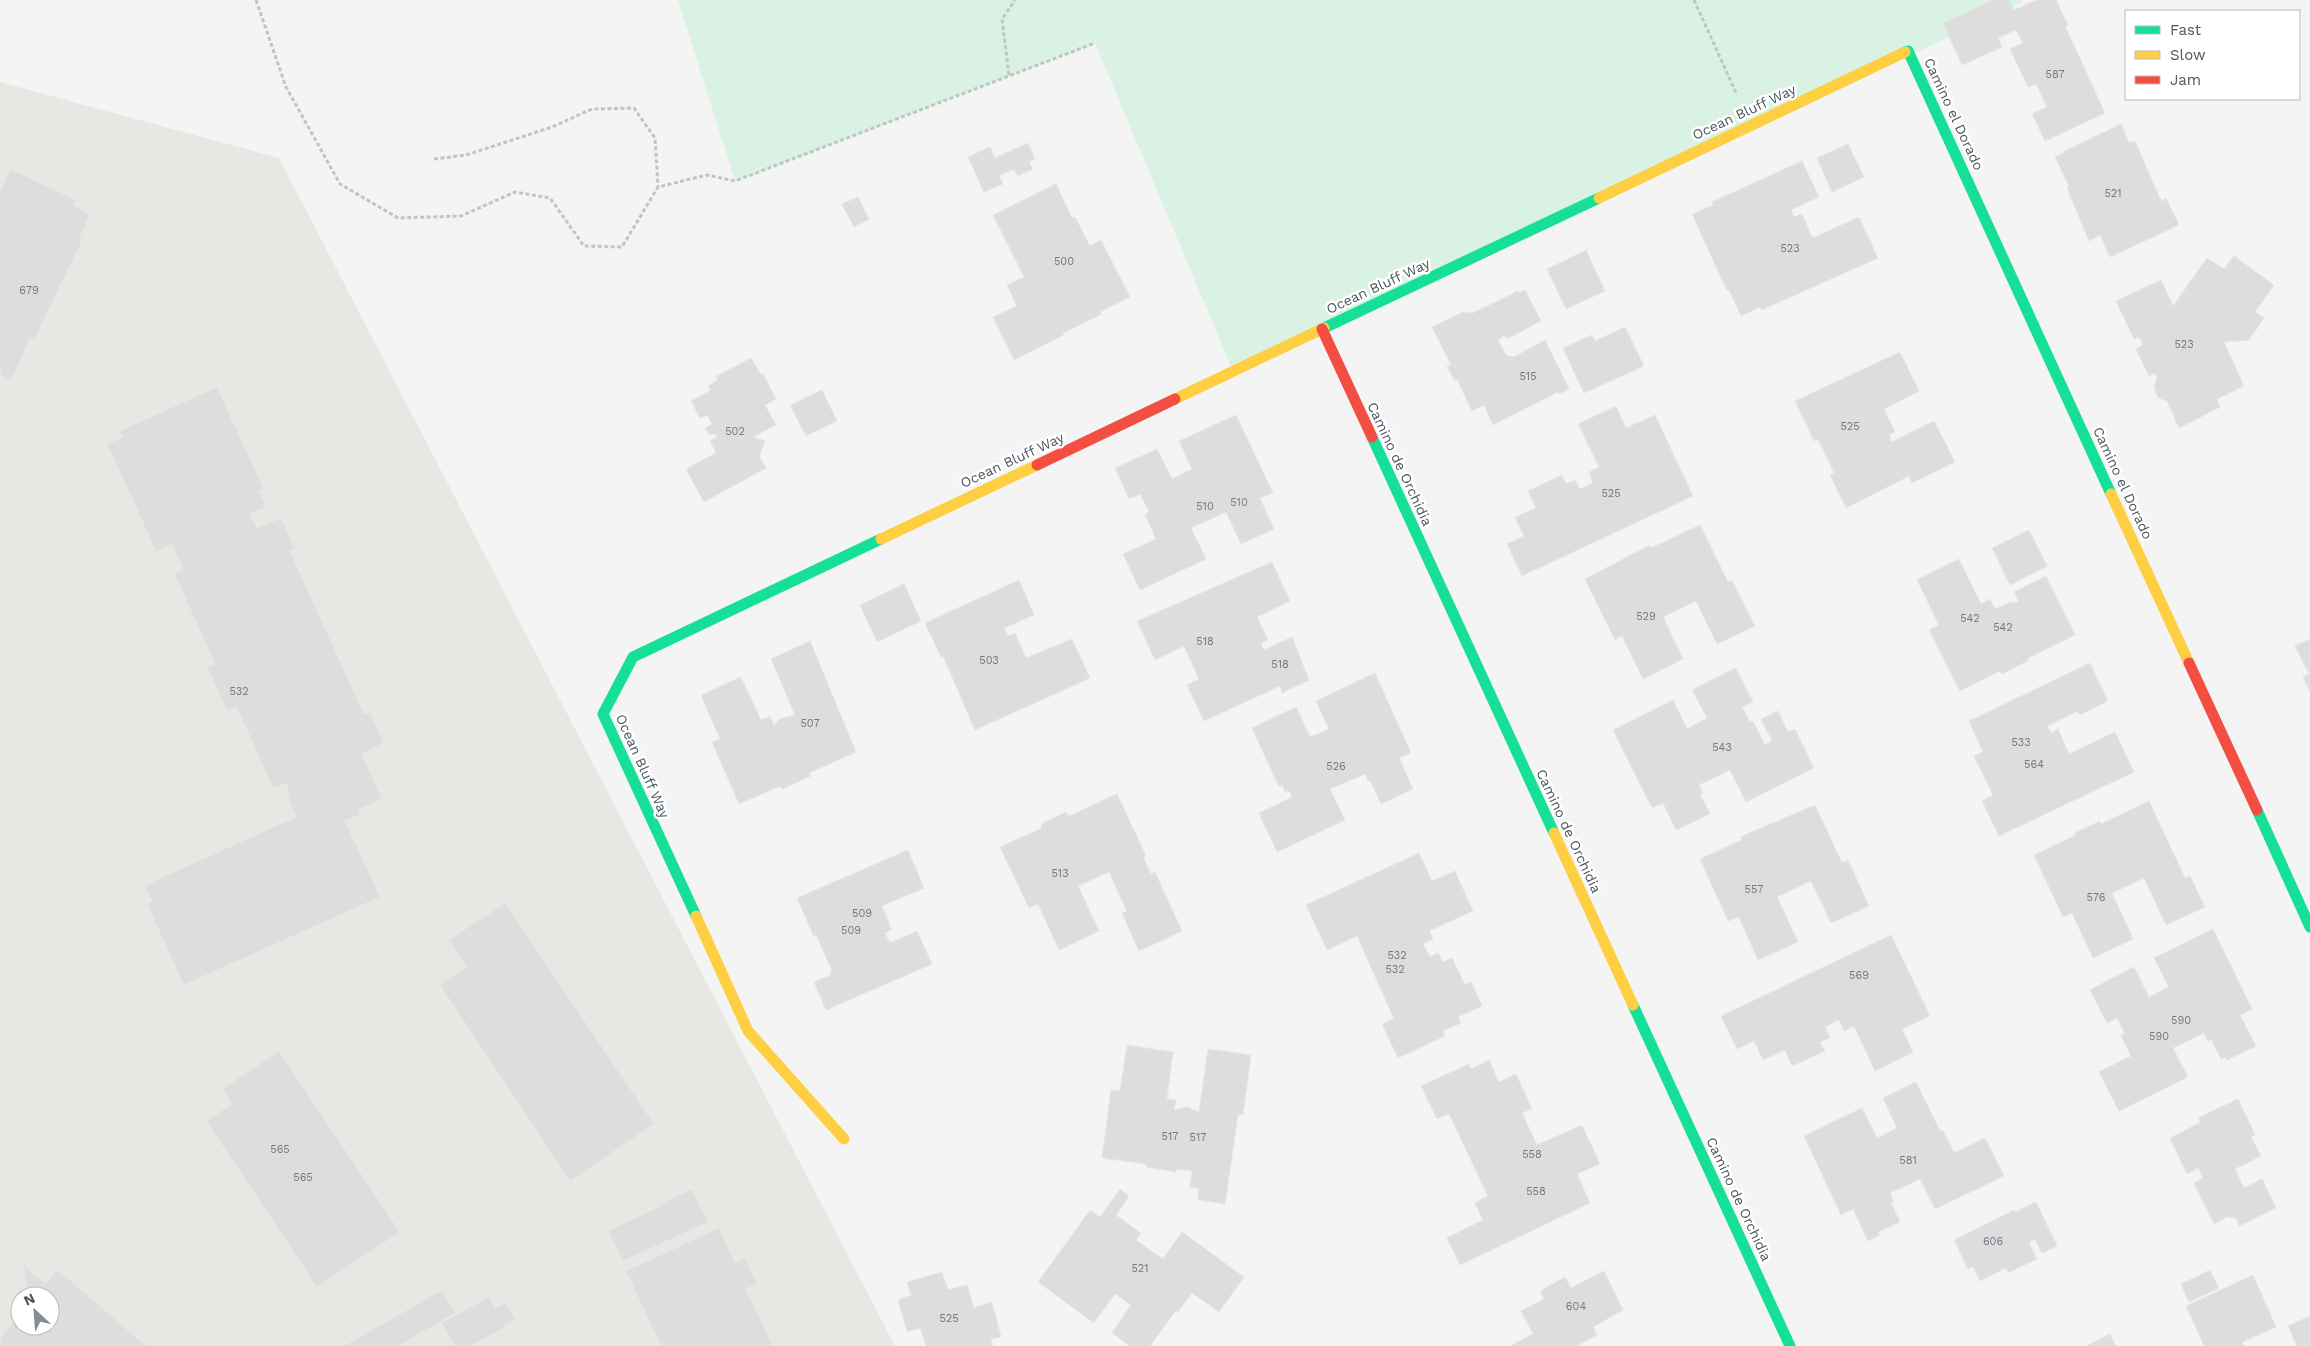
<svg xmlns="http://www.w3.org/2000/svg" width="2310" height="1346" font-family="'Work Sans',sans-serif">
<rect width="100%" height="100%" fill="#f4f4f4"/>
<path fill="#e8e7e3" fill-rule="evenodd" d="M0,82L279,158L895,1346H0ZM20,1296H50V1326H20Z"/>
<path fill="#d9f2e3" d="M678,0H2020L2022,3L1233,371L1095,43L735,181Z"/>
<g fill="#ddddde" stroke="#e5e6e7">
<path d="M1993,0H2009L2014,10L2036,0H2056L2068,25L2065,26L2105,113L2045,141L2032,114L2047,107L2036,84L2028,87L2010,49L2023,43L2016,30L1998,38L2002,47L1962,65L1943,23Z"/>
<path d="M2121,124L2129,143L2135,141L2161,201L2166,198L2179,225L2110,257L2100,235L2089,241L2067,188L2069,186L2055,157L2064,153L2063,152Z"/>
<path d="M1028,143L1035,159L1029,162L1033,169L1018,176L1014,169L999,176L1003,184L984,192L968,157L990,147L995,158Z"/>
<path d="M1848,144L1864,177L1832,192L1817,158Z"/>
<path d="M1802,161L1819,197L1791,210L1794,217L1802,214L1812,237H1815L1859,217L1878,258L1762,310L1760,307L1741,316L1729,290L1727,291L1692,214L1713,205L1712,202Z"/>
<path d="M10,169L76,200L73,205L90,214L79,239L82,241L34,340L30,338L11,380L0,375V191Z"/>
<path d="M1056,184L1072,218L1075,217L1090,246L1101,240L1130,297L1100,312L1102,314L1063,333L1064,335L1014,360L993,317L1017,306L1007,285L1024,277L993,215Z"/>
<path d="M858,197L869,219L854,227L842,204Z"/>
<path d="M1586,250L1605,291L1566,309L1547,269Z"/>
<path d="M2234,256L2274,285L2255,312L2264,318L2249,340L2224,342L2244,386L2217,399L2220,407L2179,428L2167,401L2158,398L2154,387L2157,378L2155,373L2149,376L2136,349L2143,345L2139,337L2134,339L2116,301L2161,280L2173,306L2207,258L2224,269Z"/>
<path d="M1525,290L1541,321L1507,339L1505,335L1498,340L1506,355L1514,357L1545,340L1569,389L1559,394L1558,392L1493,425L1484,405L1472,411L1469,405L1457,379L1454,380L1447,366L1451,365L1432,327L1463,312L1473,313L1518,291L1519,293Z"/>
<path d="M1625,327L1644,366L1584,393L1563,348L1592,335L1595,341Z"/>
<path d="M1900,352L1919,391L1884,409L1895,432L1889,435L1892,442L1934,421L1955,462L1912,483L1909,476L1846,508L1830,475L1834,473L1818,439L1814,441L1795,401Z"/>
<path d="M751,358L761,375L763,374L776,399L765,405L776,425L753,437L765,441L759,456L766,468L704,502L686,469L716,453L710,441L717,437L716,434H709L705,428L712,424L707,415L700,418L691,401L711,390L708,386L718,380L716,376Z"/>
<path d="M217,387L264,489L259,491L266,507L250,514L257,528L281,518L295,549L290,551L364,714L370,712L384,743L362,754L381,797L380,800L358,810L360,814L345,821L380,897L184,985L147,904L152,901L145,885L296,817L288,797L290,796L286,783L273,788L236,706L227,711L207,667L215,664L174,573L183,570L172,544L156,551L107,444L123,437L120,431Z"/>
<path d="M822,390L837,421L806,436L790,405Z"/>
<path d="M1616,406L1626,428L1655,415L1693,496L1522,576L1507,544L1524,536L1515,517L1536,508L1528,491L1562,475L1566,484L1575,480L1580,489L1593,483L1589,472L1599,467L1578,424Z"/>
<path d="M1236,415L1273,493L1260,498L1274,529L1241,544L1226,512L1191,528L1206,559L1140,590L1123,554L1156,539L1145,514L1149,512L1140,494L1129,499L1115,468L1157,449L1172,479L1192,469L1179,441Z"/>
<path d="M1700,525L1728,582L1732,580L1755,626L1717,644L1696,601L1663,617L1683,659L1643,679L1622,636L1615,640L1585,579L1650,545L1651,548Z"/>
<path d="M2029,530L2047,566L2010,585L1992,548Z"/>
<path d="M1959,559L1981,604L1990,599L1995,609L2008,603L2019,602L2014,592L2046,576L2075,635L2028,658L2029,660L2002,674L2000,671L1960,691L1929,630L1939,625L1917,580Z"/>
<path d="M1272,562L1290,601L1257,617L1268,640L1261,643L1264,650L1292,637L1309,680L1282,693L1280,686L1204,721L1187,685L1199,679L1184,646L1155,660L1137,621Z"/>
<path d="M1019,580L1034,615L1004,628L1008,636L1015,633L1026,658L1072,639L1090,678L975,730L943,656L941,657L925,623Z"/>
<path d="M904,584L921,621L877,642L860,605Z"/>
<path d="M2310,639V692L2303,677L2309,674L2295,646Z"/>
<path d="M810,641L856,752L809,773L811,776L782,789L781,786L739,804L712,742L720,739L701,695L741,677L761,720L770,716L774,726L779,719L795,715L771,659Z"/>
<path d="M2090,663L2108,701L2080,715L2077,711L2047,726L2051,733L2058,729L2069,754L2115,732L2134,772L1999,836L1982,801L1993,795L1974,756L1983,752L1969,721Z"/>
<path d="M1736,668L1753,702L1742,707L1750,722L1753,721L1765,745L1772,741L1761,719L1778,711L1788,732L1795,729L1814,768L1746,802L1730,770L1699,785L1703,793L1700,794L1710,814L1676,830L1663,803L1652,808L1613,730L1673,700L1687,729L1707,718L1692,690Z"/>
<path d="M1375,673L1411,753L1399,758L1413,789L1381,804L1370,780L1368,781L1365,774L1330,789L1345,820L1277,852L1259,813L1292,797L1289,791L1285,792L1282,785L1279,787L1252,728L1296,707L1310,737L1329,729L1316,701Z"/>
<path d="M1117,794L1146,856L1143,857L1151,874L1155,872L1182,931L1139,951L1122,913L1127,911L1109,872L1078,886L1099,931L1059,950L1038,904L1029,908L1000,847L1042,828L1041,824L1066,812L1069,816Z"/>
<path d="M2149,801L2185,878L2190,876L2205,907L2166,925L2144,878L2112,893L2133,939L2093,958L2072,913L2063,917L2034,855L2076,835L2075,833L2100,821L2101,824Z"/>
<path d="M1815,805L1842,863L1848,860L1869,906L1831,923L1811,881L1777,897L1798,942L1758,960L1739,917L1728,921L1700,859L1742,840L1740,837Z"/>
<path d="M908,850L924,888L882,906L892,930L885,933L890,943L917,931L932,964L826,1010L814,982L831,975L830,972L832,971L816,935L814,937L797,898Z"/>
<path d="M1419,853L1432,881L1455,871L1473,911L1429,931L1433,939L1423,944L1430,957L1438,953L1443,962L1452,958L1465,985L1471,982L1482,1006L1458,1017L1461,1023L1443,1031L1445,1036L1398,1058L1382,1024L1394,1019L1357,936L1327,950L1306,905Z"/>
<path d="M505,903L654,1124L570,1181L440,985L467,967L449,940Z"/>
<path d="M2213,929L2252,1009L2240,1015L2256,1046L2227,1060L2225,1057L2221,1059L2211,1039L2208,1042L2204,1033L2173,1048L2188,1077L2119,1111L2099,1072L2131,1056L2121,1035L2125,1034L2117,1018L2107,1023L2090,990L2134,967L2149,997L2169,987L2154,958Z"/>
<path d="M1891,935L1930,1016L1902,1029L1913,1052L1875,1071L1854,1026L1844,1031L1839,1020L1825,1027L1830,1038L1820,1042L1825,1051L1792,1066L1785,1050L1763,1060L1754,1041L1737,1049L1721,1016Z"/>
<path d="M1127,1045L1173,1052L1167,1099L1176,1100L1174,1110L1187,1107L1199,1112L1208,1049L1251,1055L1243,1115H1238L1225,1204L1198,1200L1199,1189L1190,1187L1192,1171L1177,1169L1176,1172L1146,1167V1164L1102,1158L1111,1090L1120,1091Z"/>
<path d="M279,1051L400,1232L317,1287L206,1121L232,1104L222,1089Z"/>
<path d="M1489,1060L1499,1082L1516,1074L1532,1109L1522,1113L1537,1145L1582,1125L1600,1164L1577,1174L1590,1203L1460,1265L1447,1238L1483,1220L1475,1203L1488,1196L1449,1114L1437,1119L1421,1086L1469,1064L1471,1069Z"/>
<path d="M1916,1082L1940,1131L1943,1130L1954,1153L1985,1138L2004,1176L1935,1209L1920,1179L1890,1193L1894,1202L1891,1203L1900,1222L1878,1232L1880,1235L1868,1241L1853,1209L1841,1215L1804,1136L1862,1108L1877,1138L1897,1128L1883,1098Z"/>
<path d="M2238,1099L2255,1135L2251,1137L2261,1156L2235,1169L2244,1188L2262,1179L2276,1208L2239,1226L2236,1218L2227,1217L2214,1224L2194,1183L2203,1178L2198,1168L2187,1174L2170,1138L2201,1122L2198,1118Z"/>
<path d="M692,1189L708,1222L623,1261L608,1231L661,1206L660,1204Z"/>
<path d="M1120,1189L1129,1196L1116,1215L1141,1233L1136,1240L1163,1259L1182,1232L1244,1277L1219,1312L1192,1293L1178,1312L1176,1310L1150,1346H1130L1112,1333L1131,1305L1115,1294L1094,1323L1038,1282L1090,1210L1100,1217Z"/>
<path d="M2036,1202L2057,1246L2042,1253L2035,1239L2029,1242L2037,1259L2008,1273L2006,1268L1980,1281L1973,1267L1968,1269L1954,1240L2014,1210L2015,1212Z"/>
<path d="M719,1228L735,1263L745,1258L757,1284L746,1289L773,1346H661L626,1271Z"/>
<path d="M24,1266L45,1284L58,1270L146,1346H0V1338L20,1315V1326H50V1296H27Z"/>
<path d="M2210,1270L2219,1288L2189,1302L2181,1284Z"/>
<path d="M1604,1271L1623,1310L1593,1327L1597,1335L1577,1346H1510L1533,1334L1521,1311L1544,1299L1540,1291L1565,1277L1571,1288Z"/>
<path d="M942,1272L948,1290L967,1285L974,1308L992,1302L1001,1337L991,1339L993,1346H926L920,1328L907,1332L898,1300L911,1295L907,1282Z"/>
<path d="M2253,1275L2276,1327L2242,1342L2244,1346H2204L2186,1306Z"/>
<path d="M442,1290L455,1313L398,1346H344Z"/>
<path d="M489,1297L495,1308L506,1303L515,1319L505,1325L506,1327L470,1346H454L442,1323Z"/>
<path d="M2310,1316V1346H2297L2288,1326Z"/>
<path d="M2110,1334L2116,1346H2086Z"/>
</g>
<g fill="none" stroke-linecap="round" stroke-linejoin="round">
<g stroke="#bcc7c4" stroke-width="3" stroke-dasharray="4 2.5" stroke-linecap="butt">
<path d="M256,0L286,87L340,184L398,218L461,216L515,192L550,198L584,246L622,247L658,187L707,175L735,181L1095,43"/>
<path d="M1694,0L1737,95"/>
<path d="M1009,75L1002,19L1015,0"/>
<path d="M434,159L466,155L552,127L592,109L634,108L655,138L658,187"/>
</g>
<g stroke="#16e098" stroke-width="11">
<path d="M1905,52L1908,51L2111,494"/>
<path d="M1324,328L1599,198"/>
<path d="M1372,437L1554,833"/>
<path d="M2257,810L2310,927"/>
<path d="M696,916L603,714L633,657L881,539"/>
<path d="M1633,1005L1790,1346"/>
</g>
<g stroke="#ffcf43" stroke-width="11">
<path d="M1599,198L1905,52"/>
<path d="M1175,399L1324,328"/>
<path d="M2111,494L2189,663"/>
<path d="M881,539L1037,465"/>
<path d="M1554,833L1633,1005"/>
<path d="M696,916L748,1031L844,1139"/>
</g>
<g stroke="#f24e42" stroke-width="11">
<path d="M1322,329L1372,437"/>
<path d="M1037,465L1175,399"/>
<path d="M2189,663L2257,810"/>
</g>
</g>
<g text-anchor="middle" stroke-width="5" stroke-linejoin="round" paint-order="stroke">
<g font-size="11" fill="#707881">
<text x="2055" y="78">587</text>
<text x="2113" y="197">521</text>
<text x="1790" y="252">523</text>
<text x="1064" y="265">500</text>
<text x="29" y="294">679</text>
<text x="2184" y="348">523</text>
<text x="1528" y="380">515</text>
<text x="1850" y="430">525</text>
<text x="735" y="435">502</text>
<text x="1611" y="497">525</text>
<text x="1239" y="506">510</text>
<text x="1205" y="510">510</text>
<text x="1646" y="620">529</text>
<text x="1970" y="622">542</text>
<text x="2003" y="631">542</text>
<text x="1205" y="645">518</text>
<text x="989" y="664">503</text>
<text x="1280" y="668">518</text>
<text x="239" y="695">532</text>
<text x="810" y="727">507</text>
<text x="2021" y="746">533</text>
<text x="1722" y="751">543</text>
<text x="2034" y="768">564</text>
<text x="1336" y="770">526</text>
<text x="1060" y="877">513</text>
<text x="1754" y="893">557</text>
<text x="2096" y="901">576</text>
<text x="862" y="917">509</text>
<text x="851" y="934">509</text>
<text x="1397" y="959">532</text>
<text x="1395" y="973">532</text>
<text x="1859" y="979">569</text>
<text x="2181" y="1024">590</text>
<text x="2159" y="1040">590</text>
<text x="1170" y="1140">517</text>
<text x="1198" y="1141">517</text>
<text x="280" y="1153">565</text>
<text x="1532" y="1158">558</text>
<text x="1908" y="1164">581</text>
<text x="303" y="1181">565</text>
<text x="1536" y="1195">558</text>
<text x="1993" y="1245">606</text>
<text x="1140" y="1272">521</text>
<text x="1576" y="1310">604</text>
<text x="949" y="1322">525</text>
</g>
<g font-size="14" fill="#4a5661" stroke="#fff">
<text transform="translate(1744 112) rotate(-25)" y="5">Ocean Bluff Way</text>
<text transform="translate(1954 114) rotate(65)" y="5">Camino el Dorado</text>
<text transform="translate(1378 286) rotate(-25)" y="5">Ocean Bluff Way</text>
<text transform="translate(1012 460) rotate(-25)" y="5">Ocean Bluff Way</text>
<text transform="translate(1400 464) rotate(65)" y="5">Camino de Orchidia</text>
<text transform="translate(2123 483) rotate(65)" y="5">Camino el Dorado</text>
<text transform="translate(643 766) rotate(66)" y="5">Ocean Bluff Way</text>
<text transform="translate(1569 831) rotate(65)" y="5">Camino de Orchidia</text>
<text transform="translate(1739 1199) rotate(65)" y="5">Camino de Orchidia</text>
</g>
</g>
<rect x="2125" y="10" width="175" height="90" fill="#ffffff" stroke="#b7bbc0"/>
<rect x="2135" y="26" width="25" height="8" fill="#16e098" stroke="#b7bbc0"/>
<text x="2170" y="35" font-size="15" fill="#4a5661">Fast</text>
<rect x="2135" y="51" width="25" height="8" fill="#ffcf43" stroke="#b7bbc0"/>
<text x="2170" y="60" font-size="15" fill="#4a5661">Slow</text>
<rect x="2135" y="76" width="25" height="8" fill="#f24e42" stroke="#b7bbc0"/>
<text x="2170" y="85" font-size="15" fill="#4a5661">Jam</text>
<g transform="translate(35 1311) rotate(334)"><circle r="24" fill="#ffffff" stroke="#b7bbc0"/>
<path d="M0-4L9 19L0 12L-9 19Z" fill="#868d94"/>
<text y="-8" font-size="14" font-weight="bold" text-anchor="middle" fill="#4a5661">N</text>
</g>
</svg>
